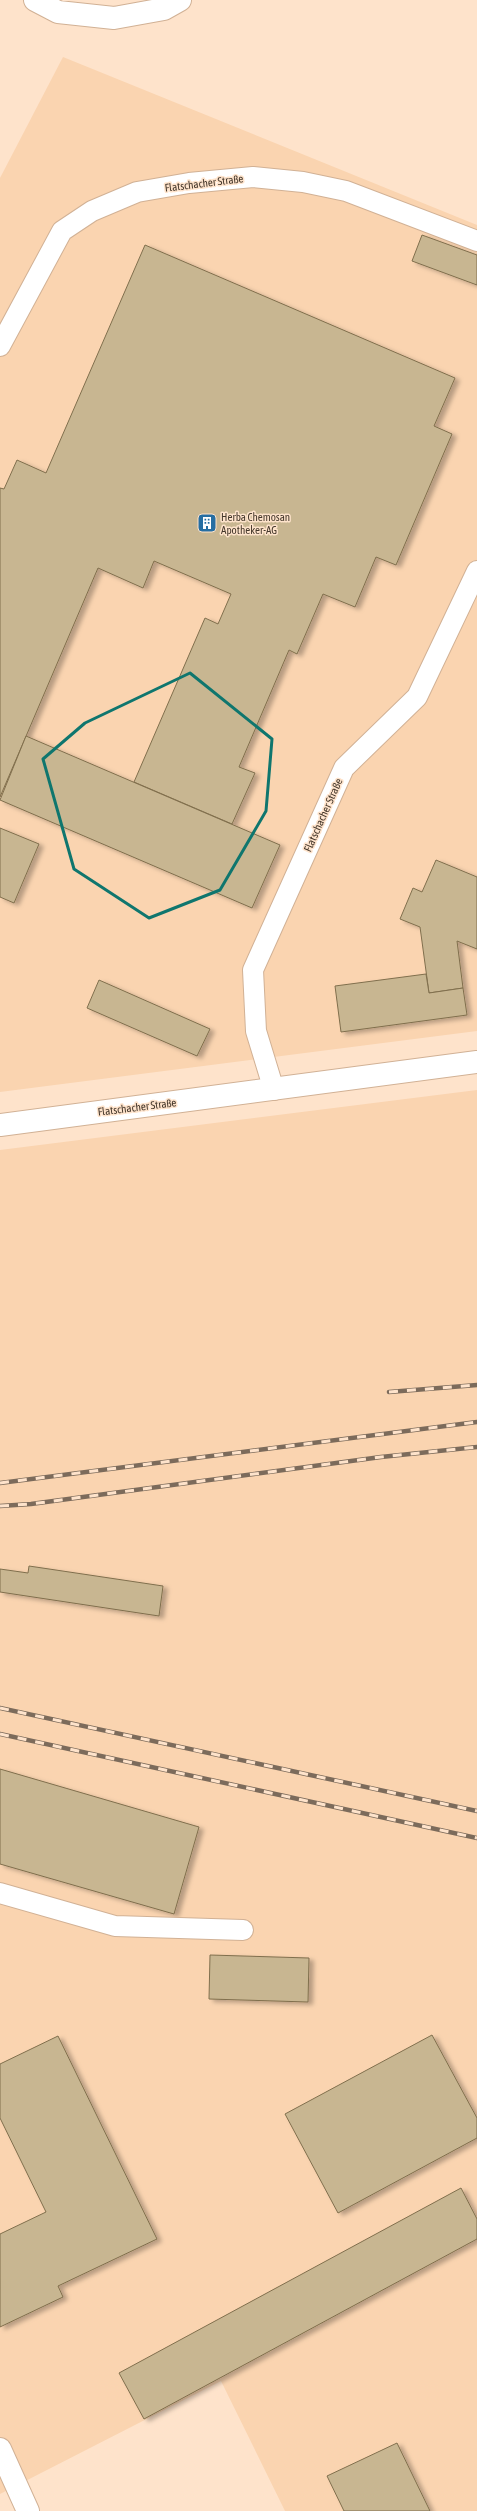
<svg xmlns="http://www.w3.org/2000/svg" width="477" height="2511" font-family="'Asap Condensed',sans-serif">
<defs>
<filter id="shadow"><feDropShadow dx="4.5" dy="2.5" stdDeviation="2" flood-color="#0004"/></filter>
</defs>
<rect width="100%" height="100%" fill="#fee3cb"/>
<g fill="#fad4b0">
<path d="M63,57L477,225V1031L0,1092V178Z"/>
<path d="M477,1090V2511H285L221,2381L0,2494V1150Z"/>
</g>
<g fill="#c8b691" stroke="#806f4d" filter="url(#shadow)">
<path d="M422,235L477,255V285L412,261Z"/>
<path d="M145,245L455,378L434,426L452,434L396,565L376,557L355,607L323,594L297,654L289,650L239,767L255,773L232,824L134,782L205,618L218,624L231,594L154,561L143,588L98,568L0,797V488L4,489L17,460L46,473Z"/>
<path d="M26,736L280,845L252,908L0,800Z"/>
<path d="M0,828L39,844L14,903L0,897Z"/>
<path d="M436,860L477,877V949L457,941L463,988L429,993L420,927L400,919L413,888L422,892Z"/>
<path d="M426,974L429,993L463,988L467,1015L341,1032L335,986Z"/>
<path d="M99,980L210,1029L197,1056L87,1008Z"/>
<path d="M29,1566L163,1586L159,1616L0,1592V1569L28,1573Z"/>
<path d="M0,1769L199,1827L174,1914L0,1864Z"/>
<path d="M210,1955L309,1958L308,2002L209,1999Z"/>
<path d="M432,2035L477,2118V2138L338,2213L285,2114Z"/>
<path d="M58,2036L157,2239L58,2286L63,2297L0,2327V2234L46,2212L0,2118V2064Z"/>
<path d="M461,2188L477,2219V2239L144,2419L119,2373Z"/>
<path d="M397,2443L430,2511H344L327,2476Z"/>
</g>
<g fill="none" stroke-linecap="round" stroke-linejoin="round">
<g stroke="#d1b195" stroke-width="22">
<g id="service">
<path d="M0,346L62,231L92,211L137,192L189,183L253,177L303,182L346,191L477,241"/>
<path d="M274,1090L256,1031L253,970L344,768L417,697L477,571"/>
<path d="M0,1893L115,1926L243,1930"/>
</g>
</g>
<g stroke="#d1b195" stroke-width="24">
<g id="minor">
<path d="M35,0L58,12L114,18L164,9L180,0"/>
<path d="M0,2449L28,2511"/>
</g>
</g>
<g stroke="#d1b195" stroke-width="24">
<path id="tertiary" d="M0,1125L477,1062"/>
</g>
<use href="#service" stroke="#fff" stroke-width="20"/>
<use href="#minor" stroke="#fff" stroke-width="22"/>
<use href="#tertiary" stroke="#fff" stroke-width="22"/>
<g stroke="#7c6b5b" stroke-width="4.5">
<g id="rail">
<path d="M389,1392L477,1385"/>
<path d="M0,1483L477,1422"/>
<path d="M0,1506L31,1504L381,1457L477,1447"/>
<path d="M0,1708L477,1811"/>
<path d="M0,1734L477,1838"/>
</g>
</g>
<use href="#rail" stroke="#fee3cb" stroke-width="3" stroke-dasharray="9" stroke-linecap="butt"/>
</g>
<path fill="none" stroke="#0f766e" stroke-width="3" stroke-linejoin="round" d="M190,673L272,739L266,811L220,890L149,918L74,869L43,759L85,723Z"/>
<defs>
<g id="building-square" transform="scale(1)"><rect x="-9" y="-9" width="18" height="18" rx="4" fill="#266ea2" stroke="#fee3cb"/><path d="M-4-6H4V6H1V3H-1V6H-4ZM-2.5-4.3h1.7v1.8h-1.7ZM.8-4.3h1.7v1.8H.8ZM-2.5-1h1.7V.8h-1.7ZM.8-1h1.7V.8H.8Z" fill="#fff"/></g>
</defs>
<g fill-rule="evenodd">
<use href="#building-square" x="207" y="523"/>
</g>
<g text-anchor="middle" stroke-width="3" stroke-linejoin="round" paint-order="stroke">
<g font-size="11" fill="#43362a" stroke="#fee3cb">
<text transform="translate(204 183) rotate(-7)" y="4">Flatschacher Straße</text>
<text transform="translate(323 815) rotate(-66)" y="4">Flatschacher Straße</text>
<text transform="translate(137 1107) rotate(-7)" y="4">Flatschacher Straße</text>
</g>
<g font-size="11" fill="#43362a" stroke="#fee3cb" text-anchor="start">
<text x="221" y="521">Herba Chemosan<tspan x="221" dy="13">Apotheker-AG</tspan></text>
</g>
</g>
</svg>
